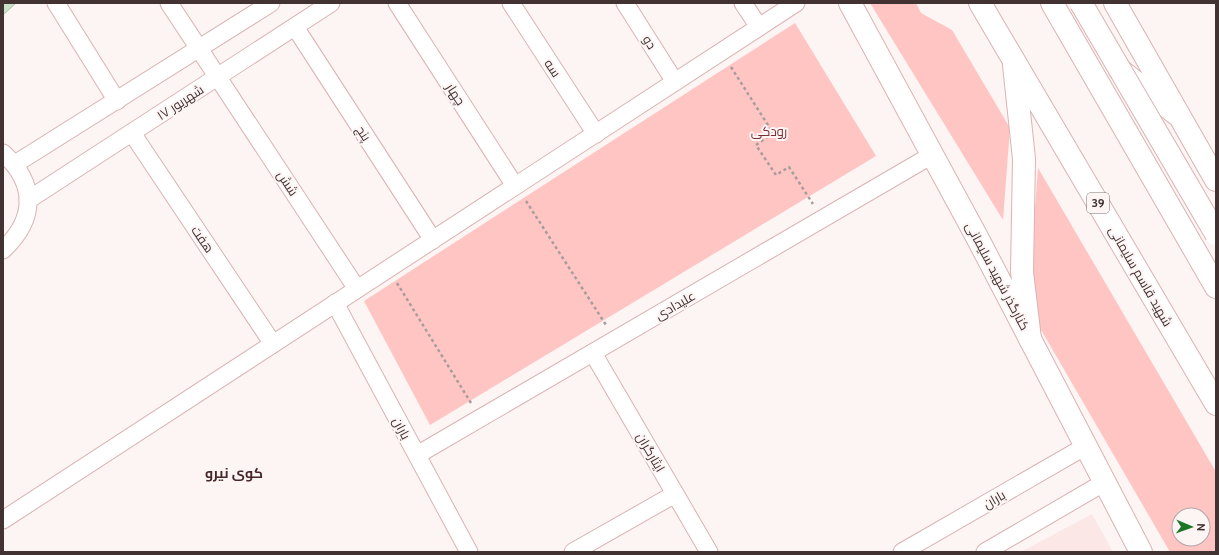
<svg xmlns="http://www.w3.org/2000/svg" width="1219" height="555" font-family="Cabin,Cairo,sans-serif">
<rect width="100%" height="100%" fill="#fdf4f4"/>
<path fill="#fbe7e6" d="M1092,514L1113,552H1021Z"/>
<g fill="#fec5c3" fill-rule="evenodd">
<path d="M870,3H916L921,13L952,30L1010,128L1003,220Z"/>
<path d="M795,23L876,156L430,425L364,301Z"/>
<path d="M1038,168L1216,472V552H1170L1040,328L1031,261ZM1179,515H1203V539H1179Z"/>
</g>
<path fill="#c8e1c7" stroke="#aac3a9" d="M3,3H16L3,15Z"/>
<g fill="none" stroke-linecap="round" stroke-linejoin="round">
<g stroke="#dab3b2" stroke-width="19">
<g id="minor">
<path d="M56,3L117,101"/>
<path d="M169,3L357,289"/>
<path d="M397,3L515,186"/>
<path d="M511,3L596,134"/>
<path d="M625,3L675,82"/>
<path d="M743,3L759,27"/>
<path d="M295,27L433,240"/>
<path d="M132,133L273,344"/>
<path d="M3,153C37,184 36,219 3,250"/>
<path d="M15,164L271,3"/>
<path d="M28,200L331,3"/>
<path d="M335,303L469,552"/>
<path d="M593,353L709,552"/>
<path d="M417,455L932,155"/>
<path d="M3,520L796,3"/>
<path d="M573,552L675,494"/>
<path d="M902,552L1086,446"/>
<path d="M985,552L1105,482"/>
</g>
</g>
<g stroke="#dab3b2" stroke-width="24">
<g id="secondary">
<path d="M850,3L978,239L1141,552"/>
<path d="M1115,3L1216,180"/>
</g>
</g>
<g stroke="#dab3b2" stroke-width="24">
<g id="trunk">
<path d="M980,3L1216,404"/>
<path d="M1052,3L1216,287"/>
<path d="M1014,65L1024,159L1022,272L1030,339"/>
<path d="M1120,70L1179,116"/>
</g>
</g>
<g stroke="#a99c9c" stroke-width="2.5" stroke-dasharray="3 3" stroke-linecap="butt">
<path d="M731,67L773,133L756,145L776,175L789,167L813,204"/>
<path d="M526,201L606,325"/>
<path d="M397,283L471,403"/>
</g>
<use href="#minor" stroke="#fff" stroke-width="17"/>
<use href="#secondary" stroke="#fff" stroke-width="22"/>
<use href="#trunk" stroke="#fff" stroke-width="22"/>
<g stroke="#dab3b2" stroke-width="24" stroke-linecap="butt">
<path id="trunk-bridge" d="M1081,3L1216,234"/>
</g>
<use href="#trunk-bridge" stroke="#fff" stroke-width="22"/>
</g>
<g text-anchor="middle" stroke-width="4" stroke-linejoin="round" paint-order="stroke">
<rect fill="#fdf4f4" stroke="#7a6c6c" stroke-width="1" x="1087" y="193" width="22" height="20" rx="3"/>
<g font-size="12" font-weight="bold" fill="#423232">
<text x="1098" y="207">39</text>
</g>
<g font-size="13" fill="#423232" stroke="#fdf4f4">
<text transform="translate(650 42) rotate(58)" y="5">دو</text>
<text transform="translate(553 68) rotate(57)" y="5">سه</text>
<text transform="translate(456 94) rotate(57)" y="5">چهار</text>
<text transform="translate(180 102) rotate(-33)" y="5">۱۷ شهریور</text>
<text transform="translate(364 133) rotate(57)" y="5">پنج</text>
<text transform="translate(288 183) rotate(57)" y="5">شش</text>
<text transform="translate(203 239) rotate(56)" y="5">هفت</text>
<text transform="translate(998 276) rotate(62)" y="5">کنارگذر شهید سلیمانی</text>
<text transform="translate(1141 276) rotate(60)" y="5">شهید قاسم سلیمانی</text>
<text transform="translate(675 305) rotate(-30)" y="5">علیدادی</text>
<text transform="translate(402 428) rotate(62)" y="5">باران</text>
<text transform="translate(651 452) rotate(60)" y="5">ایثارگران</text>
<text transform="translate(994 499) rotate(-30)" y="5">باران</text>
</g>
<g font-size="13" fill="#7e2d32" stroke="#fdf4f4">
<text x="769" y="136">رودکی</text>
</g>
<g font-size="14" font-weight="bold" fill="#442727" stroke="#fdf4f4">
<text x="234" y="478">کوی نیرو</text>
</g>
</g>
<rect width="1219" height="555" fill="none" stroke="#423232" stroke-width="8"/>
<g transform="translate(1191 527) rotate(92)"><circle r="19" fill="#fdf4f4" stroke="#b2a6a6"/>
<path d="M0-3L7 15L0 10L-7 15Z" fill="#1b7726"/>
<text y="-6" font-size="11" font-weight="bold" text-anchor="middle" fill="#423232">N</text>
</g>
</svg>
